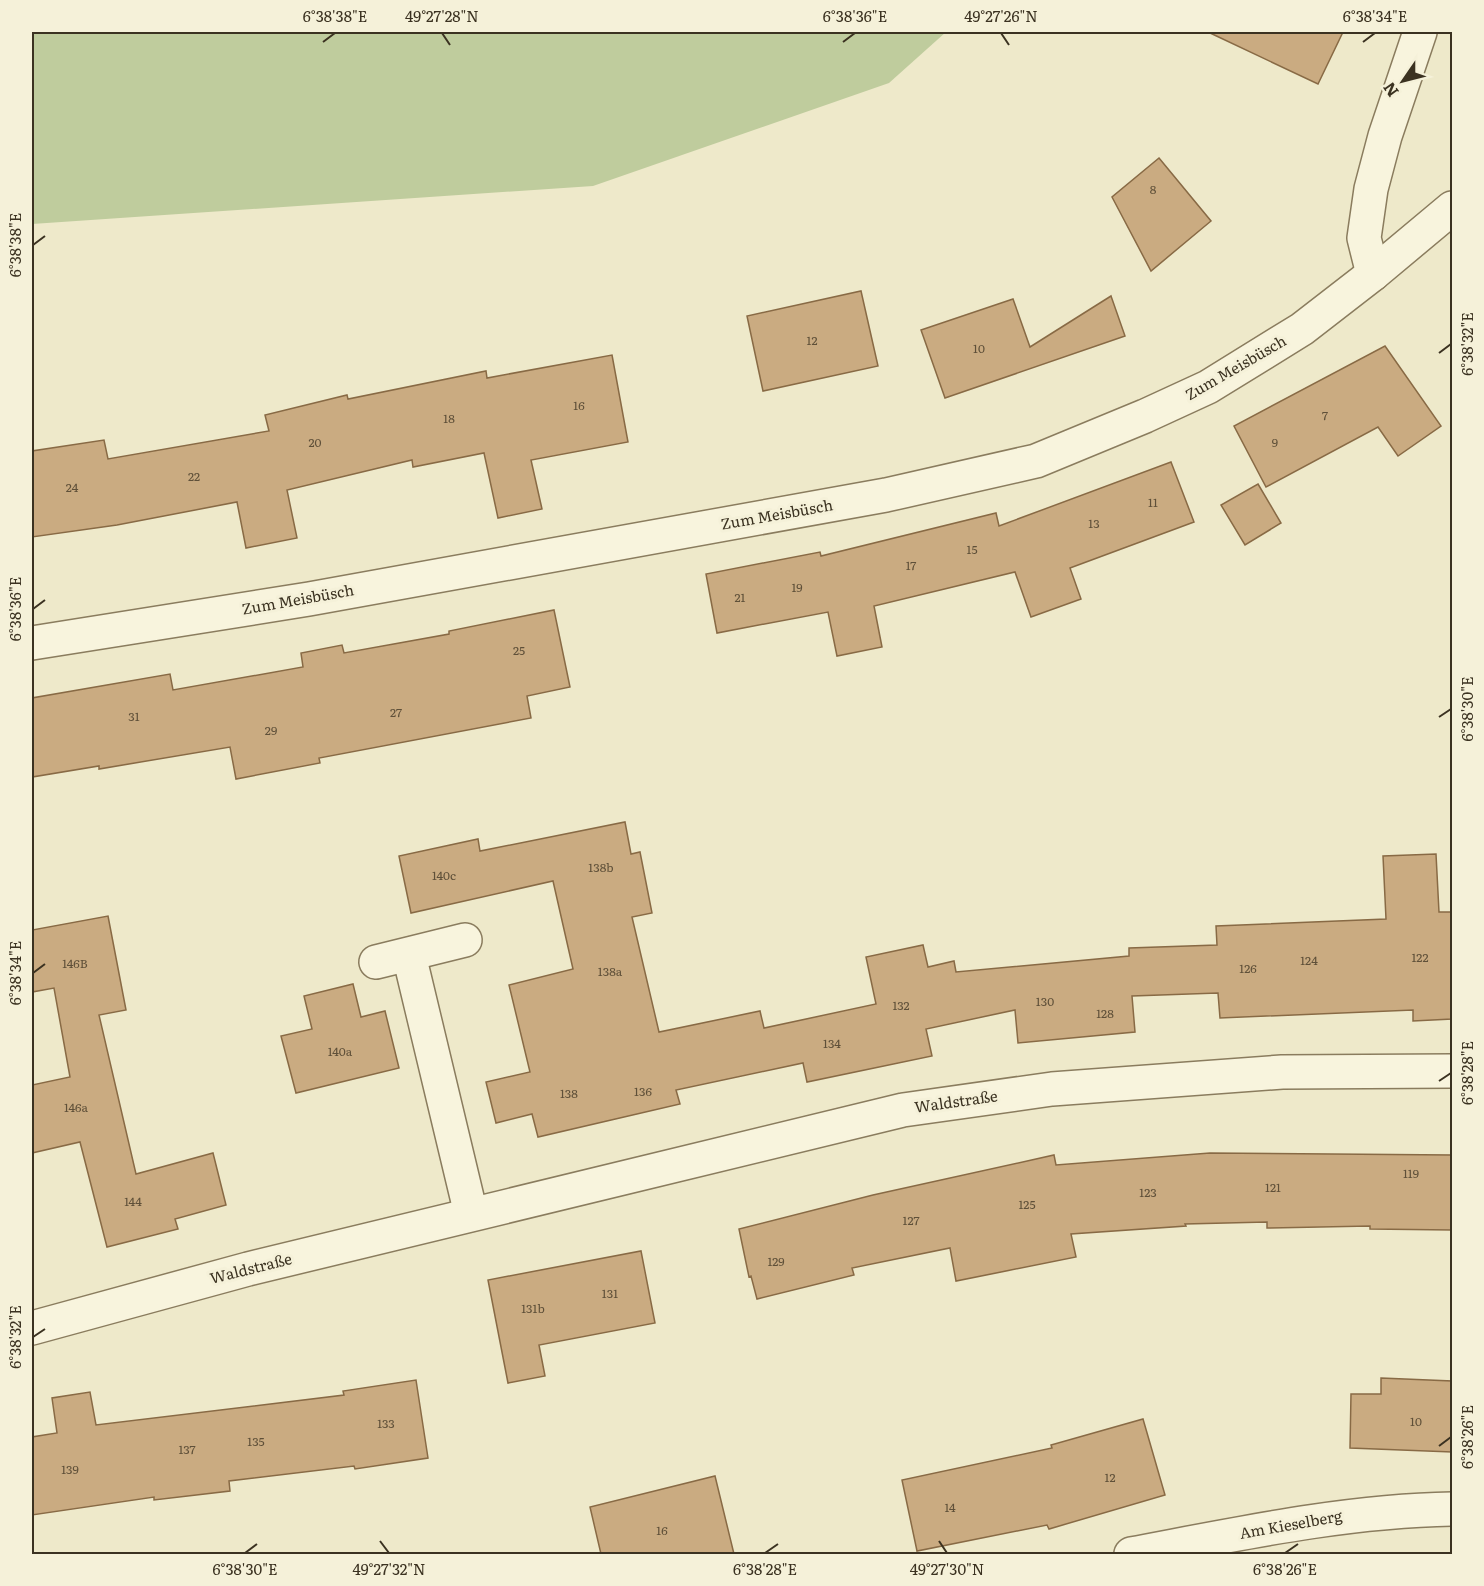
<svg xmlns="http://www.w3.org/2000/svg" width="1484" height="1586" font-family="Literata,serif">
<rect width="100%" height="100%" fill="#eee9ca"/>
<path fill="#bfcc9d" d="M32,32H946L889,83L593,186L32,224Z"/>
<g fill="#caab81" stroke="#886a45" stroke-width="1.5">
<path d="M1208,32H1343L1318,84Z"/>
<path d="M1159,158L1211,221L1151,271L1112,197Z"/>
<path d="M861,291L878,366L763,391L747,316Z"/>
<path d="M1111,296L1125,336L945,398L921,330L1013,299L1030,347Z"/>
<path d="M1385,346L1441,426L1398,456L1378,427L1266,487L1234,426Z"/>
<path d="M612,355L628,442L531,460L542,509L498,518L484,453L413,467L412,460L287,490L297,538L246,548L237,502L117,525L32,537V451L104,440L108,459L269,431L265,415L347,395L348,399L486,371L487,378Z"/>
<path d="M1171,462L1194,522L1070,568L1081,599L1031,617L1015,572L874,606L882,647L837,656L828,612L717,633L706,574L820,552L821,556L996,513L999,526Z"/>
<path d="M1258,484L1281,523L1245,545L1221,505Z"/>
<path d="M554,610L570,687L527,696L531,718L319,758L320,763L236,779L230,747L99,769V766L32,777V698L170,674L173,690L303,667L301,653L342,645L344,653L449,634V631Z"/>
<path d="M625,822L631,854L640,852L652,913L632,917L659,1032L760,1011L764,1028L876,1004L866,957L923,945L928,967L954,961L956,972L1129,956V948L1217,945L1216,926L1386,919L1383,856L1436,854L1439,912H1452V1019L1413,1021V1010L1220,1018L1218,993L1132,996L1135,1032L1018,1043L1015,1010L926,1029L932,1056L807,1082L803,1063L676,1090L680,1104L538,1137L532,1114L496,1123L486,1082L530,1072L509,985L573,969L553,881L411,913L399,856L478,839L480,851Z"/>
<path d="M108,916L126,1010L99,1015L136,1174L213,1153L226,1205L175,1219L178,1229L107,1247L80,1142L32,1153V1085L70,1077L54,988L32,992V930Z"/>
<path d="M353,984L361,1017L385,1011L399,1068L296,1093L281,1036L312,1029L304,996Z"/>
<path d="M1210,1153L1452,1155V1230L1370,1229V1226L1267,1228V1222L1185,1224L1186,1226L1071,1234L1076,1257L956,1281L950,1248L852,1268L854,1275L757,1299L751,1276L749,1277L739,1229L873,1195L1054,1155L1056,1165Z"/>
<path d="M641,1251L655,1323L539,1345L545,1376L508,1383L488,1280Z"/>
<path d="M1381,1378L1452,1381V1452L1350,1448L1351,1394H1381Z"/>
<path d="M416,1380L428,1458L355,1469L354,1466L229,1481L230,1491L154,1500V1497L32,1515V1437L57,1433L52,1398L90,1392L96,1425L344,1395L343,1391Z"/>
<path d="M1143,1419L1165,1495L1049,1529L1047,1525L917,1551L902,1480L1052,1448L1051,1445Z"/>
<path d="M715,1476L734,1554H601L590,1507Z"/>
</g>
<g fill="none" stroke-linecap="round" stroke-linejoin="round">
<g stroke="#8a7c5e" stroke-width="36">
<g id="minor">
<path d="M1373,274L1364,238L1371,189L1385,136L1420,32"/>
<path d="M32,643L309,599L886,495L1036,461L1145,416L1208,387L1302,329L1373,274L1452,208"/>
<path d="M409,955L471,1214"/>
<path d="M376,962L465,940"/>
<path d="M32,1328L248,1269L903,1110L1052,1089L1282,1072L1452,1071"/>
<path d="M1131,1554C1238,1534 1344,1511 1452,1509"/>
</g>
</g>
<use href="#minor" stroke="#f8f4dd" stroke-width="33"/>
</g>
<path fill="none" stroke="#3b3221" stroke-width="2" d="M442,33L450,45M1001,33L1009,45M323,42L335,33M843,42L855,33M1363,42L1375,33M33,245L45,236M1439,353L1451,344M33,609L45,600M1439,717L1451,709M33,973L45,964M1439,1081L1451,1073M33,1337L45,1329M1439,1446L1451,1437M380,1541L389,1553M939,1541L947,1553M245,1553L257,1544M765,1553L778,1544M1285,1553L1298,1544"/>
<g text-anchor="middle" stroke-width="6" stroke-linejoin="round" paint-order="stroke">
<g font-size="12" fill="#5f5039">
<text x="1153" y="194">8</text>
<text x="812" y="345">12</text>
<text x="979" y="353">10</text>
<text x="579" y="410">16</text>
<text x="1325" y="420">7</text>
<text x="449" y="423">18</text>
<text x="315" y="447">20</text>
<text x="1275" y="447">9</text>
<text x="194" y="481">22</text>
<text x="72" y="492">24</text>
<text x="1153" y="507">11</text>
<text x="1094" y="528">13</text>
<text x="972" y="554">15</text>
<text x="911" y="570">17</text>
<text x="797" y="592">19</text>
<text x="740" y="602">21</text>
<text x="519" y="655">25</text>
<text x="396" y="717">27</text>
<text x="134" y="721">31</text>
<text x="271" y="735">29</text>
<text x="601" y="872">138b</text>
<text x="444" y="880">140c</text>
<text x="1420" y="962">122</text>
<text x="1309" y="965">124</text>
<text x="75" y="968">146B</text>
<text x="1248" y="973">126</text>
<text x="610" y="976">138a</text>
<text x="1045" y="1006">130</text>
<text x="901" y="1010">132</text>
<text x="1105" y="1018">128</text>
<text x="832" y="1048">134</text>
<text x="340" y="1056">140a</text>
<text x="643" y="1096">136</text>
<text x="569" y="1098">138</text>
<text x="76" y="1112">146a</text>
<text x="1411" y="1178">119</text>
<text x="1273" y="1192">121</text>
<text x="1148" y="1197">123</text>
<text x="133" y="1206">144</text>
<text x="1027" y="1209">125</text>
<text x="911" y="1225">127</text>
<text x="776" y="1266">129</text>
<text x="610" y="1298">131</text>
<text x="533" y="1313">131b</text>
<text x="1416" y="1426">10</text>
<text x="386" y="1428">133</text>
<text x="256" y="1446">135</text>
<text x="187" y="1454">137</text>
<text x="70" y="1474">139</text>
<text x="1110" y="1482">12</text>
<text x="950" y="1512">14</text>
<text x="662" y="1535">16</text>
</g>
<g font-size="15" fill="#3b3221" stroke="#f5f1d9">
<text transform="translate(1236 368) rotate(-30)" y="5">Zum Meisbüsch</text>
<text transform="translate(777 515) rotate(-10)" y="5">Zum Meisbüsch</text>
<text transform="translate(298 600) rotate(-10)" y="5">Zum Meisbüsch</text>
<text transform="translate(956 1102) rotate(-8)" y="5">Waldstraße</text>
<text transform="translate(251 1269) rotate(-14)" y="5">Waldstraße</text>
<text transform="translate(1291 1525) rotate(-10)" y="5">Am Kieselberg</text>
</g>
</g>
<rect width="1484" height="1586" fill="none" stroke="#f5f1d9" stroke-width="66"/>
<g transform="translate(1403 81) rotate(235)" stroke="#f5f1d9" stroke-width="4.5" paint-order="stroke">
<path d="M0-4.5L10 22L0 15L-10 22Z" fill="#3b3221"/>
<text y="-9" font-size="16" font-weight="bold" text-anchor="middle" fill="#3b3221">N</text>
</g>
<rect x="33" y="33" width="1418" height="1520" fill="none" stroke="#3b3221" stroke-width="2"/>
<g font-size="15" text-anchor="middle" fill="#3b3221">
<text x="335" y="22">6°38'38"E</text>
<text x="442" y="22">49°27'28"N</text>
<text x="855" y="22">6°38'36"E</text>
<text x="1001" y="22">49°27'26"N</text>
<text x="1375" y="22">6°38'34"E</text>
<text transform="translate(16 245) rotate(-90)" y="5">6°38'38"E</text>
<text transform="translate(1468 344) rotate(-90)" y="5">6°38'32"E</text>
<text transform="translate(16 609) rotate(-90)" y="5">6°38'36"E</text>
<text transform="translate(1468 709) rotate(-90)" y="5">6°38'30"E</text>
<text transform="translate(16 973) rotate(-90)" y="5">6°38'34"E</text>
<text transform="translate(1468 1073) rotate(-90)" y="5">6°38'28"E</text>
<text transform="translate(16 1337) rotate(-90)" y="5">6°38'32"E</text>
<text transform="translate(1468 1437) rotate(-90)" y="5">6°38'26"E</text>
<text x="245" y="1575">6°38'30"E</text>
<text x="389" y="1575">49°27'32"N</text>
<text x="765" y="1575">6°38'28"E</text>
<text x="947" y="1575">49°27'30"N</text>
<text x="1285" y="1575">6°38'26"E</text>
</g>
</svg>
